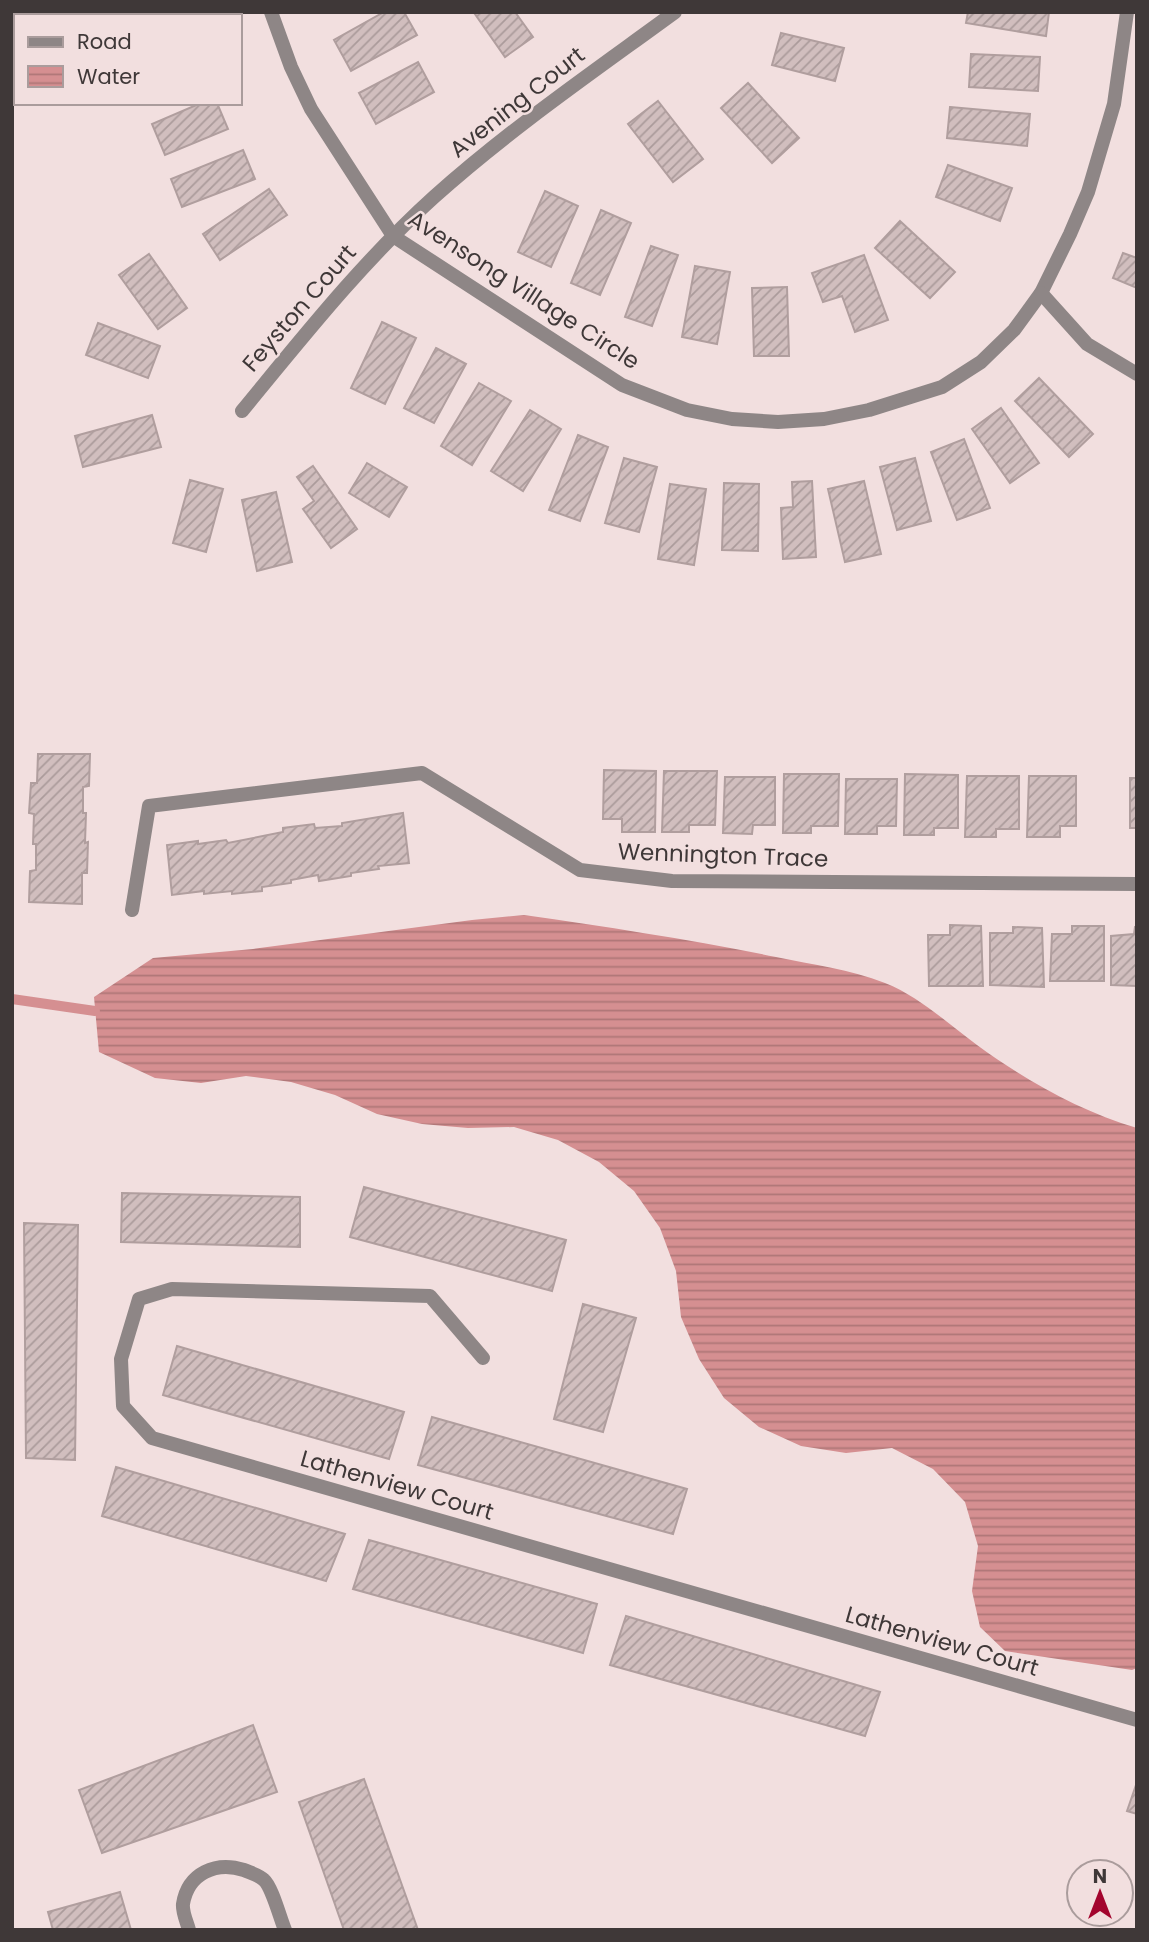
<svg xmlns="http://www.w3.org/2000/svg" width="1149" height="1942" font-family="Poppins,sans-serif">
<defs>
<pattern id="water-rules" width="6" height="5" patternUnits="userSpaceOnUse" patternTransform="scale(1.75)"><rect width="6" height="5" fill="#d58f91"/><path d="M0 2.5h6" fill="none" stroke="#ae7677"/></pattern>
<pattern id="building-hatch" width="6" height="6" patternUnits="userSpaceOnUse" patternTransform="scale(1.75)"><rect width="6" height="6" fill="#d1bebe"/><path d="M-1 1l2-2M0 6l6-6M5 7l2-2" fill="none" stroke="#ab9b9b"/></pattern>
</defs>
<rect width="100%" height="100%" fill="#f2dfdf"/>
<path fill="url(#water-rules)" d="M524,915C608,927 693,940 776,957C813,965 850,969 885,983C920,997 947,1023 977,1045C1025,1080 1079,1111 1137,1128V1668L1132,1670L1005,1651L980,1627L972,1591L978,1546L965,1502L933,1469L892,1448L846,1453L801,1446L759,1427L724,1398L699,1359L681,1317L676,1271L660,1228L634,1191L599,1162L558,1140L514,1127L468,1128L422,1124L377,1114L335,1095L291,1082L246,1076L201,1083L155,1078L99,1052L94,997L153,958L253,949L472,920Z"/>
<g fill="none" stroke-linecap="round" stroke-linejoin="round">
<path stroke="#d58f91" stroke-width="10" d="M12,999L95,1011"/>
</g>
<g fill="url(#building-hatch)" stroke="#b09e9e" stroke-width="2">
<path d="M103,12H171L155,16H103Z"/>
<path d="M384,12H404L417,35L351,71L334,40Z"/>
<path d="M477,12H515L533,37L505,57L475,14Z"/>
<path d="M968,12H1049L1046,36L966,23Z"/>
<path d="M781,33L844,48L835,81L772,65Z"/>
<path d="M971,54L1040,57L1038,91L969,87Z"/>
<path d="M418,62L434,92L376,124L359,93Z"/>
<path d="M748,83L799,138L772,163L721,108Z"/>
<path d="M658,101L703,159L673,182L628,124Z"/>
<path d="M201,103H217L228,129L165,155L152,124Z"/>
<path d="M950,107L1030,114L1027,146L947,138Z"/>
<path d="M243,150L255,179L182,207L171,179Z"/>
<path d="M948,165L1012,188L1000,221L936,197Z"/>
<path d="M269,189L287,215L220,260L203,234Z"/>
<path d="M545,191L578,206L551,267L518,252Z"/>
<path d="M601,210L631,223L600,295L571,283Z"/>
<path d="M900,221L955,272L930,298L875,248Z"/>
<path d="M651,246L678,255L652,326L625,317Z"/>
<path d="M1123,253L1137,258V288L1113,278Z"/>
<path d="M149,254L187,308L158,329L119,275Z"/>
<path d="M864,255L888,320L855,332L842,296L823,302L812,273Z"/>
<path d="M695,266L730,272L717,344L682,337Z"/>
<path d="M787,287L789,356H754L752,288Z"/>
<path d="M382,322L416,338L385,404L351,388Z"/>
<path d="M98,323L160,346L148,378L86,355Z"/>
<path d="M436,348L466,364L434,423L404,408Z"/>
<path d="M1039,378L1093,434L1069,457L1015,401Z"/>
<path d="M479,383L511,401L472,465L441,446Z"/>
<path d="M1001,408L1039,463L1010,483L972,429Z"/>
<path d="M530,410L561,429L523,491L491,471Z"/>
<path d="M152,415L161,447L83,467L75,436Z"/>
<path d="M578,435L608,447L580,521L549,510Z"/>
<path d="M964,439L990,508L957,520L931,452Z"/>
<path d="M624,458L657,467L639,532L605,523Z"/>
<path d="M915,458L931,521L897,530L880,467Z"/>
<path d="M367,463L407,487L389,517L349,493Z"/>
<path d="M313,466L357,529L331,548L303,509L314,501L297,477Z"/>
<path d="M190,480L223,489L206,552L173,543Z"/>
<path d="M812,481L816,557L783,559L781,508L793,507L792,482Z"/>
<path d="M864,481L881,554L845,562L828,489Z"/>
<path d="M724,483L759,484L758,551L722,550Z"/>
<path d="M670,484L706,489L694,565L658,559Z"/>
<path d="M276,492L292,562L257,571L242,500Z"/>
<path d="M38,754H90L89,786L83,787V813H86L85,843L88,842L87,873H82V904L29,902L30,871L36,870V844H33L34,814L29,813L31,783H37Z"/>
<path d="M604,770L656,771L655,832H622V819H603Z"/>
<path d="M664,771H717L715,825H689V832H662Z"/>
<path d="M784,774H839L838,826H811V833H783Z"/>
<path d="M905,774L958,775V828H934V835H904Z"/>
<path d="M967,776H1019V829H996V837H965Z"/>
<path d="M1029,776H1076V826H1060V837H1027Z"/>
<path d="M725,777H775V825H753L752,834L723,833Z"/>
<rect x="1130" y="778" width="7" height="50"/>
<path d="M846,779H897L896,826H877V834H845Z"/>
<path d="M403,813L409,863L378,866L379,869L351,873V876L319,881L318,875L291,880V883L262,887V891L232,894V891L204,894V891L172,895L167,845L198,841V844L226,840L228,843L283,832V828L314,824L315,828L342,826V823Z"/>
<path d="M950,925L981,926L983,986H929L928,935H950Z"/>
<path d="M1072,926H1104V981H1050L1052,934H1072Z"/>
<path d="M1013,927L1042,928L1044,987L990,985V933H1013Z"/>
<path d="M1135,927H1137V986L1111,985V936L1134,934Z"/>
<path d="M364,1187L566,1240L552,1291L350,1237Z"/>
<path d="M122,1193L300,1197V1247L121,1242Z"/>
<path d="M24,1223L78,1225L75,1460L26,1458Z"/>
<path d="M583,1304L636,1318L603,1432L554,1419Z"/>
<path d="M177,1346L404,1412L389,1459L163,1395Z"/>
<path d="M432,1417L687,1489L673,1534L418,1465Z"/>
<path d="M116,1467L345,1534L326,1581L102,1516Z"/>
<path d="M369,1540L597,1604L583,1653L353,1589Z"/>
<path d="M626,1616L880,1692L865,1736L610,1665Z"/>
<path d="M253,1725L277,1792L102,1853L79,1790Z"/>
<path d="M364,1779L418,1930H344L299,1802Z"/>
<path d="M1137,1782V1814L1127,1811Z"/>
<path d="M120,1892L131,1930H53L48,1912Z"/>
</g>
<g fill="none" stroke-linecap="round" stroke-linejoin="round">
<g stroke="#8e8686" stroke-width="14">
<path d="M271,12L291,67L311,109L393,236L622,385L687,410L732,419L778,422L824,419L869,410L942,387L981,362L1014,330L1041,293L1070,234L1088,192L1114,104L1127,12"/>
<path d="M1041,293L1087,344L1137,374"/>
<path d="M242,411C303,337 362,262 434,197C510,129 593,72 675,12"/>
<path d="M132,910L149,806L422,773L580,870L672,881L1137,884"/>
<path d="M483,1358L430,1296L172,1289L139,1299L121,1359L123,1406L152,1438L1137,1720"/>
<path d="M189,1930C187,1922 182,1912 183,1904C188,1873 216,1861 244,1870C251,1873 259,1875 264,1880C272,1887 280,1918 285,1930"/>
</g>
</g>
<g text-anchor="middle" stroke-width="5" stroke-linejoin="round" paint-order="stroke">
<g font-size="23" fill="#3f3838" stroke="#f2dfdf">
<text transform="translate(517 102) rotate(-38)" y="8">Avening Court</text>
<text transform="translate(524 290) rotate(33)" y="8">Avensong Village Circle</text>
<text transform="translate(299 308) rotate(-49)" y="8">Feyston Court</text>
<text transform="translate(723 855) rotate(2)" y="8">Wennington Trace</text>
<text transform="translate(397 1485) rotate(16)" y="8">Lathenview Court</text>
<text transform="translate(942 1641) rotate(16)" y="8">Lathenview Court</text>
</g>
</g>
<rect width="1149" height="1942" fill="none" stroke="#3f3838" stroke-width="28"/>
<rect x="14" y="14" width="228" height="91" fill="#f2dfdf" stroke="#aa9c9c" stroke-width="2"/>
<rect x="28" y="37" width="35" height="10" fill="#8e8686" stroke="#aa9c9c" stroke-width="2"/>
<text x="77" y="49" font-size="21" fill="#3f3838">Road</text>
<rect x="28" y="66" width="35" height="21" fill="url(#water-rules)" stroke="#aa9c9c" stroke-width="2"/>
<text x="77" y="84" font-size="21" fill="#3f3838">Water</text>
<g transform="translate(1100 1893)"><circle r="33" fill="#f2dfdf" stroke="#aa9c9c" stroke-width="2"/>
<path d="M0-5L12 26L0 18L-12 26Z" fill="#a3052e"/>
<text y="-10" font-size="19" font-weight="bold" text-anchor="middle" fill="#3f3838">N</text>
</g>
</svg>
